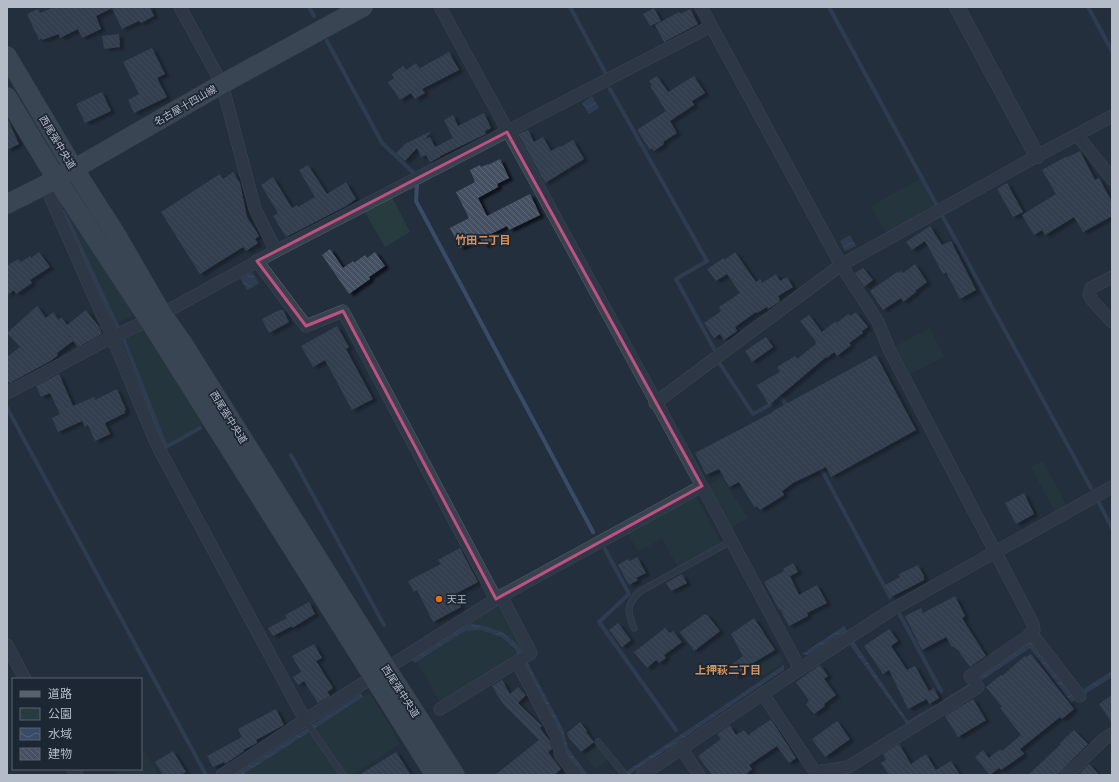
<svg xmlns="http://www.w3.org/2000/svg" width="1119" height="782" font-family="Signika,'Noto Sans JP',sans-serif">
<defs>
<pattern id="water-waves" width="16" height="10" patternUnits="userSpaceOnUse"><rect width="16" height="10" fill="#394c67"/><path d="M0 5q4-4 8 0t8 0" fill="none" stroke="#53647b"/></pattern>
<pattern id="building-back-hatch" width="6" height="6" patternUnits="userSpaceOnUse"><rect width="6" height="6" fill="#455162"/><path d="M-1 5l2 2M0 0l6 6M5-1l2 2" fill="none" stroke="#5d6877"/></pattern>
<filter id="shadow"><feDropShadow dx="4.5" dy="2.5" stdDeviation="1" flood-color="#0009"/></filter>
</defs>
<rect width="100%" height="100%" fill="#242f3e"/>
<g fill="#263c3f">
<path d="M920,179L934,207L886,233L871,206Z"/>
<path d="M392,197L410,232L385,247L364,211Z"/>
<path d="M68,216H72L133,315L118,323Z"/>
<path d="M142,328L203,425L165,446L124,335Z"/>
<path d="M930,328L944,357L910,374L896,346Z"/>
<path d="M1043,461L1067,506L1055,512L1031,467Z"/>
<path d="M721,477L748,518L731,528L708,485Z"/>
<path d="M696,497L721,543L678,567L662,539L638,551L627,532Z"/>
<path d="M496,604L502,605L525,650L522,652L504,633L464,626Z"/>
<path d="M472,630C491,630 508,638 517,655L441,704L417,662L465,631Z"/>
<path d="M778,651L783,660L778,666L757,678L750,667Z"/>
<path d="M370,693L400,744L352,775L243,774L306,733Z"/>
<path d="M597,744L609,759L595,769L584,754Z"/>
<path d="M145,752L159,775H114L124,769H141V754Z"/>
</g>
<g fill="url(#water-waves)">
<path d="M592,96L599,108L589,114L582,103Z"/>
<path d="M850,235L856,246L845,251L840,241Z"/>
<path d="M252,272L259,283L247,290L240,278Z"/>
<path d="M473,624L485,626L504,633L519,646L563,729L568,748L588,775H583L564,751L556,726L514,648L501,637L481,630L465,631L415,663L411,659L464,626Z"/>
<path d="M844,626L848,632L843,635L841,634L808,655L802,654Z"/>
<path d="M1032,641L1076,699L1071,703L1030,648L982,680L979,676Z"/>
<path d="M854,642L908,721L969,684L971,687L908,726L850,645Z"/>
<path d="M784,665V670L629,775H621Z"/>
<path d="M1112,671V677L1085,694L1082,690Z"/>
<path d="M361,693L363,697L242,775H233Z"/>
</g>
<g fill="none" stroke-linecap="round" stroke-linejoin="round">
<g stroke="#394c67" stroke-width="4">
<path d="M309,7L314,16"/>
<path d="M570,7L605,72"/>
<path d="M829,7L936,204"/>
<path d="M1088,7L1112,51"/>
<path d="M327,41L382,143L416,175"/>
<path d="M610,89L707,261L676,279L714,349"/>
<path d="M417,185L416,201L593,532"/>
<path d="M64,212L118,328"/>
<path d="M943,217L1091,488"/>
<path d="M123,338L166,447L200,428"/>
<path d="M720,364L753,414L782,398L788,408"/>
<path d="M7,408L206,775"/>
<path d="M291,455L384,625"/>
<path d="M819,465L890,597"/>
<path d="M1099,503L1112,528"/>
<path d="M605,549L629,594L599,622L676,730"/>
<path d="M900,615L941,691"/>
</g>
</g>
<g fill="url(#building-back-hatch)" filter="url(#shadow)">
<path d="M54,7H150L154,16L141,23L139,21L122,29L112,8L96,16L101,29L82,38L78,29L60,38L59,34L42,40V38L39,40L27,14L38,9L40,13Z"/>
<path d="M654,8L661,21L650,26L643,14Z"/>
<path d="M690,9L698,24L664,42L655,25L679,12L680,14Z"/>
<path d="M119,34L120,47L104,49L102,36Z"/>
<path d="M152,48L165,74L157,78L167,97L134,113L128,100L139,94L123,62Z"/>
<path d="M449,52L459,70L422,89L425,93L415,99L411,93L400,100L388,82L394,78L392,74L403,66L406,70L416,63L420,68Z"/>
<path d="M657,76L668,92L694,76L705,93L692,101L694,105L670,121L677,133L663,142L664,144L654,151L652,148L650,150L637,130L666,111L650,86L652,85L649,81Z"/>
<path d="M102,92L111,111L85,123L76,104Z"/>
<path d="M484,113L491,128L485,131L486,134L440,156V157L430,162L426,155L421,157L417,148L405,161L396,153L405,144L431,131L425,139L430,137L435,147L453,138L444,120L453,115L458,126Z"/>
<path d="M7,118L19,144L7,150Z"/>
<path d="M528,130L534,142L543,137L551,151L560,146L561,147L573,140L584,159L545,183L518,134Z"/>
<path d="M1080,151L1095,180L1099,178L1112,202V216L1083,232L1074,217L1045,235L1042,230L1034,235L1022,215L1056,194L1042,170L1067,156L1068,157Z"/>
<path d="M500,159L509,178L497,184L498,187L478,198L487,216L530,194L540,215L509,230L507,226L489,235L493,241L484,246L480,238L460,248L450,228L469,218L456,192L475,182L470,170L480,165L481,167L488,164V165Z"/>
<path d="M308,165L327,194L346,182L356,199L346,206L286,237L273,216L278,213L261,185L273,177L292,208L297,205L298,207L315,197L299,170Z"/>
<path d="M233,172L240,183L247,217L259,236L255,239L258,243L246,251L243,247L200,274L161,212L220,174L223,179Z"/>
<path d="M1007,183L1023,212L1013,217L997,189Z"/>
<path d="M930,226L942,245L951,241L976,290L960,299L946,272L943,274L925,241L912,250L906,242Z"/>
<path d="M330,249L343,268L353,261L354,263L365,255L367,258L375,252L385,266L369,277L370,279L349,294L322,255Z"/>
<path d="M39,252L50,267L30,280L32,283L16,294L14,290L7,295V266L18,259L21,262L30,256L31,258Z"/>
<path d="M735,252L756,282L760,279L762,283L776,274L780,281L787,277L793,287L778,296L780,301L779,302L768,309L767,307L757,313L756,312L735,327L737,331L724,340L720,334L714,338L704,323L721,311L719,307L740,293L727,274L716,281L707,269L724,258L725,260Z"/>
<path d="M915,264L927,282L915,291L916,292L903,302L901,298L883,310L870,291L897,272L898,273L901,271L903,273Z"/>
<path d="M863,268L873,280L864,287L855,273Z"/>
<path d="M37,306L46,318L53,312L59,320L61,317L67,325L86,310L100,328L102,334L78,347L73,341L57,353L58,355L52,360L10,383L7,380V357L20,347L7,333Z"/>
<path d="M279,310H283L289,322L269,333L262,319Z"/>
<path d="M856,312L868,327L862,331L863,333L849,343L851,345L837,356L834,352L827,358L826,357L769,405L757,385L780,372L777,367L795,356L797,359L816,344L815,343L816,342L800,321L809,315L822,332L836,321L837,323L848,314L850,316Z"/>
<path d="M337,326L349,347L346,349L373,399L352,410L325,360L313,367L301,346Z"/>
<path d="M766,337L773,347L752,362L745,351Z"/>
<path d="M876,355L916,430L831,477L826,467L793,483L782,491L784,495L760,510L757,506L755,508L739,482L729,487L719,469L706,475L695,453L773,412V411Z"/>
<path d="M59,374L73,406L94,397L95,400L117,389L126,410L124,411L125,413L105,423L110,434L95,441L88,425L85,427L82,421L58,432L52,418L60,414L50,393L41,397L36,386Z"/>
<path d="M1024,493L1034,514L1016,524L1005,503Z"/>
<path d="M460,548L478,582L455,594L461,607L433,622L417,590L414,592L408,581L441,564L438,560Z"/>
<path d="M637,557L646,573L636,578L638,580L629,585L618,565L628,559L630,561Z"/>
<path d="M793,563L798,572L790,576L799,595L817,585L827,603L807,613L808,616L789,626L780,609L779,610L776,604L764,582L784,571L783,569Z"/>
<path d="M918,565L924,576V580L891,597L885,585L900,577L899,574Z"/>
<path d="M682,574L687,583L671,591L666,583Z"/>
<path d="M955,596L965,616L962,618L986,656L970,667L958,650H957L953,646L952,647L946,637L922,650L905,616L921,608L923,613Z"/>
<path d="M309,602L315,614L292,628V626L273,636L268,628L287,618L285,615Z"/>
<path d="M705,614L706,615H707L720,631L694,651L680,632Z"/>
<path d="M754,618L775,650L743,669L745,671L736,677L728,667L743,656L731,634Z"/>
<path d="M618,623L631,640L622,647L609,630Z"/>
<path d="M665,628L669,633L673,631L682,642L664,655L666,658L659,663L656,660L647,668L634,652Z"/>
<path d="M889,629L898,641L891,646L907,670L915,666L929,691L934,688L939,698L929,704L927,699L908,709L889,670L883,674L864,646Z"/>
<path d="M314,644L322,658L316,661L333,688L327,692L330,696L318,703L304,681L298,685L293,677L301,672L292,656Z"/>
<path d="M1031,654L1074,709L1062,719L1060,717L1020,749L1024,754L1001,770L999,768L990,775L975,757L983,750L989,758L1000,749L1002,751L1021,735L1000,708L1002,707L986,687L1001,675L1002,676L1025,656L1026,657Z"/>
<path d="M820,665L828,676L824,679L836,695L824,704L825,706L814,714L806,704L809,701L796,682Z"/>
<path d="M502,680L510,694L518,687L526,695L518,703L542,726L540,728L550,741L552,749L548,752L561,769L554,775H495L539,740L503,704L492,686Z"/>
<path d="M1112,695V723L1099,704Z"/>
<path d="M973,699L986,720L958,737L945,716Z"/>
<path d="M276,709L284,725L256,740L257,743L243,750L244,751L225,764L224,762L213,767L207,756L242,737L238,729Z"/>
<path d="M770,720L772,721L796,758L789,763L777,746L749,765L752,769L745,775H712L698,756L721,739L717,734L730,725L736,735L744,730L748,735Z"/>
<path d="M837,721L850,739L825,757L812,739Z"/>
<path d="M580,722L587,731L586,732L594,742L581,752L569,738L567,733Z"/>
<path d="M1074,730L1088,744L1062,770L1060,773L1058,775H1028L1061,744L1060,743Z"/>
<path d="M899,744L911,764L926,754L936,770L951,761L960,775H889L881,763L886,760L883,754Z"/>
<path d="M173,751L186,772L180,775H163L155,762Z"/>
<path d="M396,752L411,775H359Z"/>
<path d="M1089,764L1099,775H1082L1080,773Z"/>
</g>
<g fill="none" stroke-linecap="round" stroke-linejoin="round">
<g stroke="#565f6c" stroke-width="7">
<g id="service">
<path d="M634,628C627,611 626,606 639,592L731,541"/>
<path d="M305,720L343,775"/>
<path d="M598,742L625,775"/>
</g>
</g>
<g stroke="#565f6c" stroke-width="13">
<g id="minor">
<path d="M180,7L222,84L255,209L276,251"/>
<path d="M440,7L702,486L800,669"/>
<path d="M701,7L841,265L878,322L889,349L1033,624L1034,630L1028,636L970,676L978,687L848,767L822,771L816,775"/>
<path d="M1077,135L1112,179"/>
<path d="M45,185L112,337L157,445L305,720"/>
<path d="M257,261L306,326L343,311L496,599"/>
<path d="M1112,277L1091,288L1089,294L1092,300L1112,322"/>
<path d="M162,314L276,251L711,26"/>
<path d="M7,393L112,337L149,320"/>
<path d="M655,403L841,265L1037,156L1112,116"/>
<path d="M1031,633L1080,696"/>
<path d="M7,645L25,679"/>
<path d="M517,662L556,736L561,756L576,775"/>
<path d="M763,694L817,775"/>
<path d="M440,709L531,653L501,596"/>
<path d="M681,748L699,775"/>
<path d="M73,769L77,775"/>
<path d="M222,775L305,720L501,596L702,486"/>
<path d="M642,775L800,669L893,609L1112,487"/>
<path d="M1067,775L1104,739L1112,734"/>
</g>
</g>
<g stroke="#565f6c" stroke-width="16">
<path id="tertiary" d="M957,7L1037,156"/>
</g>
<g stroke="#414a57" stroke-width="20">
<g id="primary">
<path d="M7,56L74,169L117,236L162,314L182,342L387,669L455,775"/>
<path d="M7,97L56,178L149,320L435,775"/>
<path d="M7,204L45,185L56,178L74,169L222,84L363,7"/>
</g>
</g>
<use href="#service" stroke="#38414e" stroke-width="6"/>
<use href="#minor" stroke="#38414e" stroke-width="12"/>
<use href="#tertiary" stroke="#38414e" stroke-width="15"/>
<use href="#primary" stroke="#56606e" stroke-width="19"/>
</g>
<path d="M0 0H1119V782H0ZM507,132L702,486L496,599L343,311L306,326L257,261Z" fill="#242f3e" fill-opacity=".55" fill-rule="evenodd"/>
<path fill="none" stroke="#bd5182" stroke-width="3" stroke-linejoin="round" d="M507,132L702,486L496,599L343,311L306,326L257,261Z"/>
<circle fill="#e8710a" stroke="#1d2633" stroke-width="1.5" cx="439" cy="599" r="4"/>
<g text-anchor="middle" stroke-width="3.5" stroke-linejoin="round" paint-order="stroke">
<g font-size="10" fill="#b4bcc9" stroke="#1d2633">
<text transform="translate(185 105) rotate(-30)" y="4">名古屋十四山線</text>
<text transform="translate(58 142) rotate(59)" y="4">西尾張中央道</text>
<text transform="translate(229 417) rotate(58)" y="4">西尾張中央道</text>
<text transform="translate(401 691) rotate(57)" y="4">西尾張中央道</text>
</g>
<g font-size="10" fill="#b4bcc9" stroke="#1d2633" text-anchor="start">
<text x="447" y="603">天王</text>
</g>
<g font-size="11" font-weight="bold" fill="#d59563" stroke="#1d2633">
<text x="483" y="244">竹田二丁目</text>
<text x="728" y="674">上押萩二丁目</text>
</g>
</g>
<rect width="1119" height="782" fill="none" stroke="#b4bcc9" stroke-width="16"/>
<rect x="12" y="678" width="130" height="92" fill="#1d2633" stroke="#59626f"/>
<rect x="20" y="691" width="20" height="6" fill="#56606e" stroke="#59626f"/>
<text x="48" y="698" font-size="12" fill="#b4bcc9">道路</text>
<rect x="20" y="708" width="20" height="12" fill="#263c3f" stroke="#59626f"/>
<text x="48" y="718" font-size="12" fill="#b4bcc9">公園</text>
<rect x="20" y="728" width="20" height="12" fill="url(#water-waves)" stroke="#59626f"/>
<text x="48" y="738" font-size="12" fill="#b4bcc9">水域</text>
<rect x="20" y="748" width="20" height="12" fill="url(#building-back-hatch)" stroke="#59626f"/>
<text x="48" y="758" font-size="12" fill="#b4bcc9">建物</text>
</svg>
